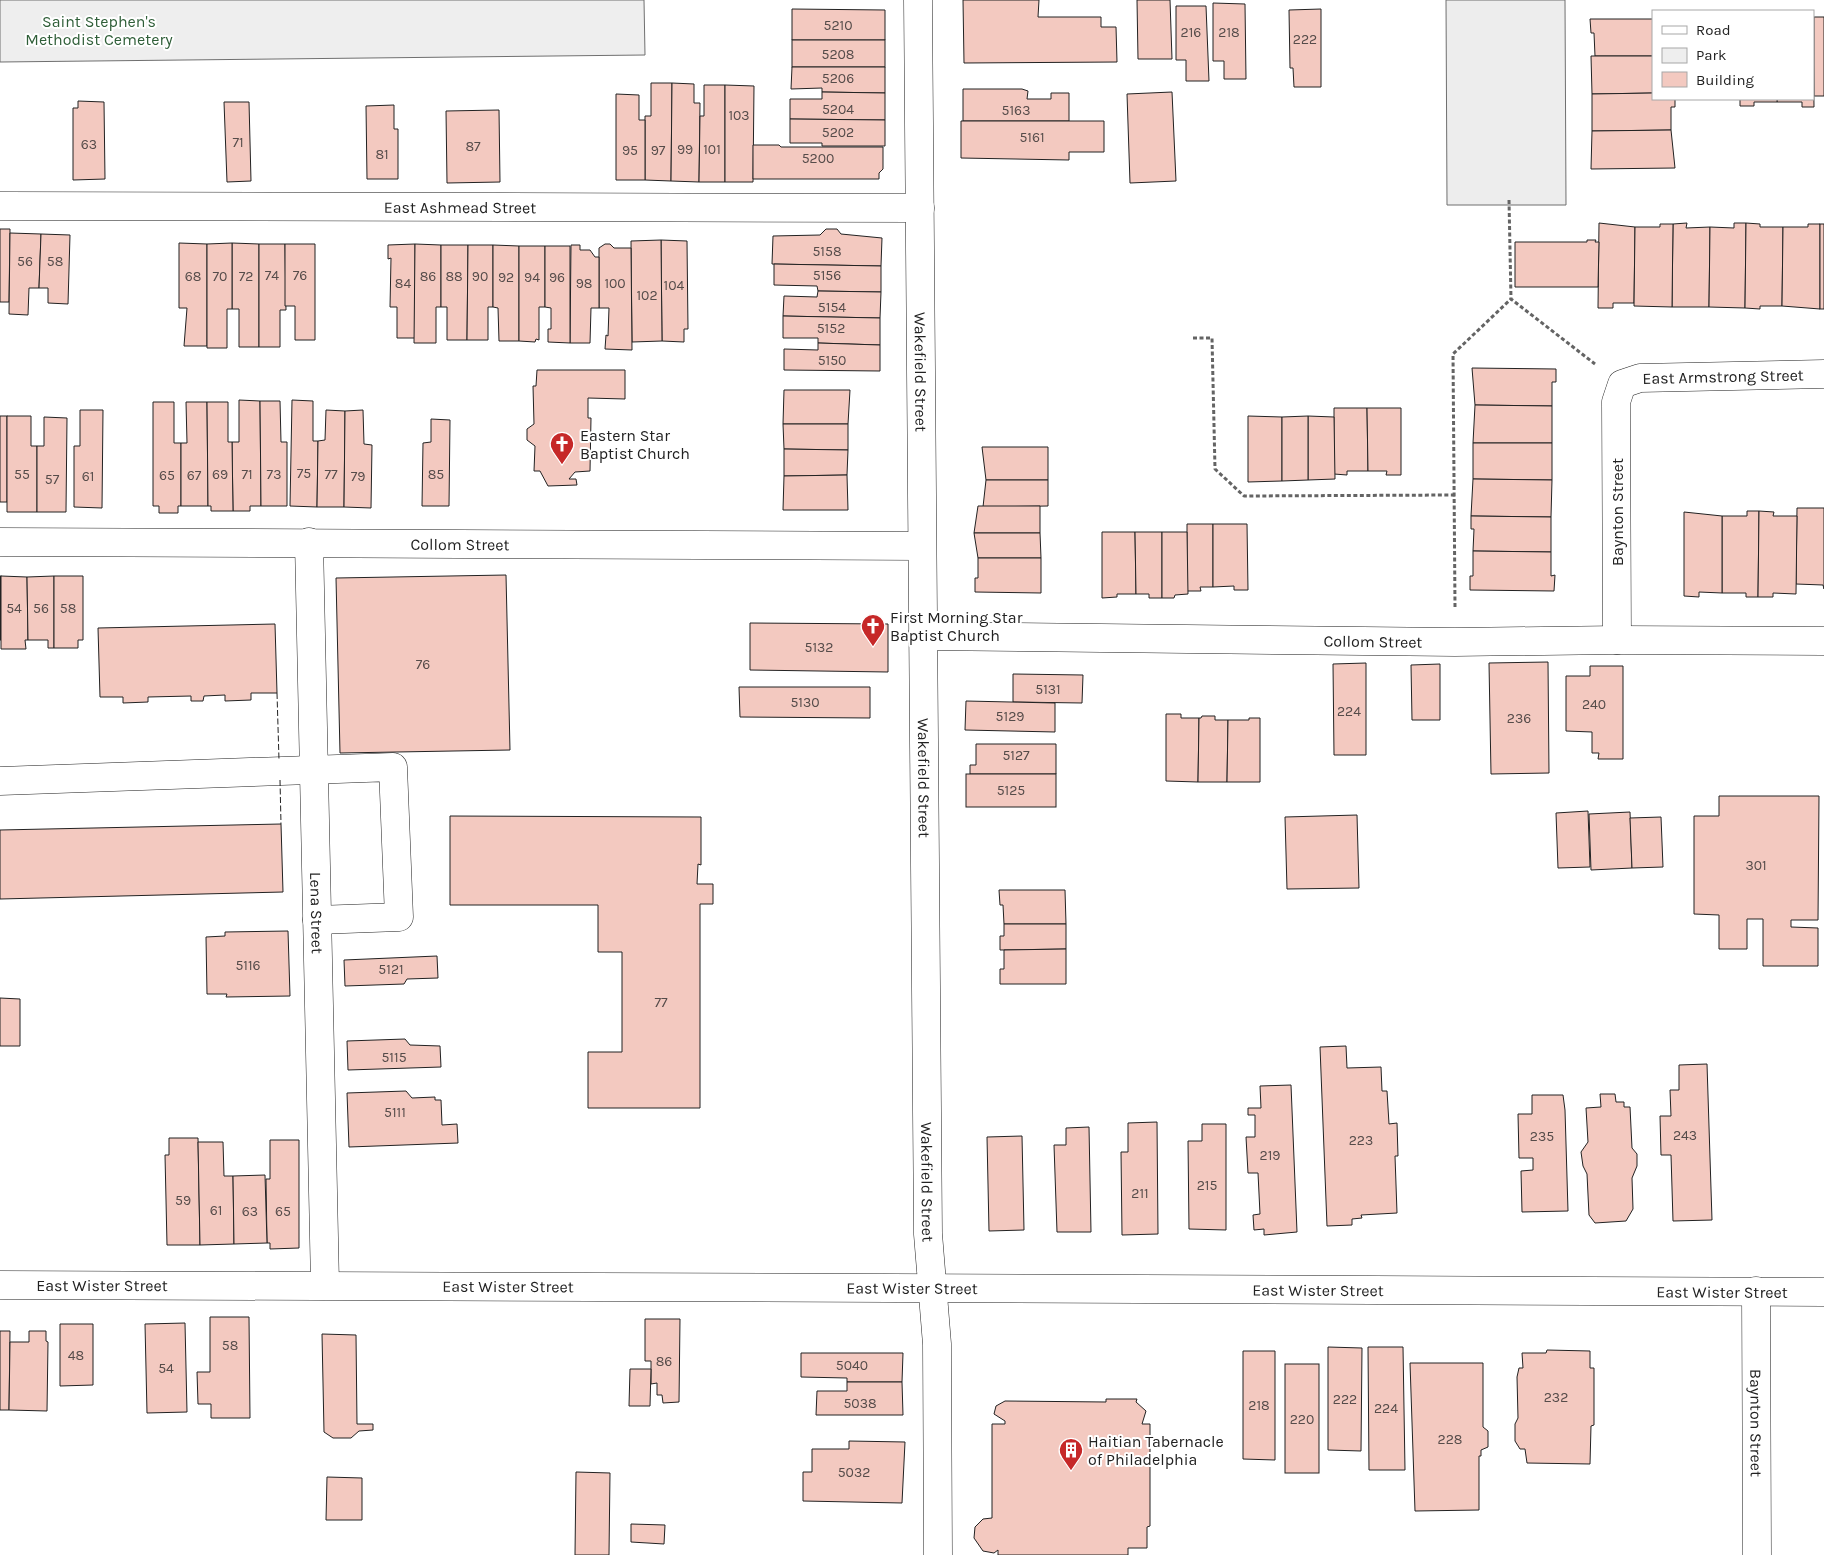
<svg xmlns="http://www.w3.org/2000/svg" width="1824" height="1555" font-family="Karla,sans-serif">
<rect width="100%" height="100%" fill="#fff"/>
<path fill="#eee" stroke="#6f6f6f" d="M0,0H644L645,55L0,62Z"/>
<path fill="#ededed" stroke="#6f6f6f" d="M1446,0H1565L1566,205H1447Z"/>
<g fill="#f3c9c0" stroke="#222">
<path d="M963,0H1039L1038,17H1101V27H1116L1117,62L964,63Z"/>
<path d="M1137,0H1170L1172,59H1138Z"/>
<path d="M1213,3L1245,4L1246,79H1224V61H1213Z"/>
<path d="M1176,6H1206L1209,81H1186V60H1176Z"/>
<path d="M792,9L885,10V40H792Z"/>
<path d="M1321,9V87H1294L1293,68H1290L1289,10Z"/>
<rect x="1814" y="17" width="10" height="79"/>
<path d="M1590,19H1653V56H1595L1594,33H1591Z"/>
<path d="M1813,22L1814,107H1802V102H1777V99H1813Z"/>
<rect x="792" y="40" width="93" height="27"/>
<path d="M1591,56H1653V93L1592,94Z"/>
<path d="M792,67H885V93L822,92V88L791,89Z"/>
<path d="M651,83H672L671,181L645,180V116H651Z"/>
<path d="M672,83L694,84V103H700L699,182L671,181Z"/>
<path d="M704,85H725V182H699L700,116H704Z"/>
<path d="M725,85L754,86L753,182H725Z"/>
<path d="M963,89H1022L1028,91L1027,99H1051V93H1069V121H963Z"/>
<path d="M822,92L885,93V120L790,119V99H822Z"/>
<path d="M1172,92L1176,181L1130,183L1127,94Z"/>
<path d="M1653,93V99H1675V107H1671V130L1592,131V94Z"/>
<path d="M616,94L639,95V120H645V180H616Z"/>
<path d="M1740,99H1777V102H1754V106H1740Z"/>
<path d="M78,101L104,102L105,179L73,180V108H78Z"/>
<path d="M224,102H249L251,181L227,182Z"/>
<path d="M394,105V129H398V179H367L366,106Z"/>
<path d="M499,110L500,182L447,183L446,111Z"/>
<path d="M790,119L885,120V146H822V143H790Z"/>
<path d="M961,121H1104V152H1069V160L961,158Z"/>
<path d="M1671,130L1675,168L1591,169L1592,131Z"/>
<path d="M753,145H779L781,147H883V169L879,173V179H753Z"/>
<path d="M1599,223L1635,227L1634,303H1613V308H1598Z"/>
<path d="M1687,223L1686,228L1710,227L1709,307H1672L1673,224Z"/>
<path d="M1734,223H1746L1745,308L1709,307L1710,227L1734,228Z"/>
<path d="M1746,223L1760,224V227H1783L1782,306H1760V309L1745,308Z"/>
<path d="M1660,224H1673L1672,307L1634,306L1635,227H1660Z"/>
<path d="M1808,224H1820V309L1782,306L1783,227H1808Z"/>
<rect x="1820" y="224" width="4" height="85"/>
<path d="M0,229H10L9,302H0Z"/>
<path d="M826,229H837L841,234L882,238L881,266L772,264L773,236L820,235Z"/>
<path d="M10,233L41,234L39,288H29L28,315L9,314Z"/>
<path d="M41,234L70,235L68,304L48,303V288H39Z"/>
<path d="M661,240L687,241L688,329H684V342L662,341Z"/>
<path d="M661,240L662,341L632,342L631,241Z"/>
<path d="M1587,240H1596L1595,242H1599L1598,287H1515V242H1587Z"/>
<path d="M179,243L207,244V346H184L187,308H179Z"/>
<path d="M232,243L259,244V347H239V309H232Z"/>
<path d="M232,243V309H227V348H207V244Z"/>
<path d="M259,244H285L286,310H280V347H259Z"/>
<path d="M285,244H315V340H295V306H285Z"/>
<path d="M415,244V338H397V307H390L391,258L388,259V245Z"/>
<path d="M415,244L441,245V307H436V343H414Z"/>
<path d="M605,244H610L614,248H631L632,350L605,349L606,335L608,336L609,308H599V248Z"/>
<path d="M441,245H468L467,340H447V307H441Z"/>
<path d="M468,245H493V307H488V340H467Z"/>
<path d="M493,245L519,246V341H499L498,308L493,307Z"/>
<path d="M571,245H580V250H590L595,257H599V308H591L590,343H570Z"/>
<path d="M519,246H545V307H539V340L536,339L535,342L519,341Z"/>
<path d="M545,246H570V343L548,342V329H551V308L545,307Z"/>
<path d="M774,264L881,266V292L818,291L817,286L774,285Z"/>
<path d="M818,291L881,292L880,318L783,316L784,296L817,297Z"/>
<path d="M783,316L880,318V345L818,343V338H783Z"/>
<path d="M818,343L880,345V371L784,370V349L818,350Z"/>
<path d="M1472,368L1556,369V382H1552V406L1475,405Z"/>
<path d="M537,370H625V399L588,398V418H591L590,471L575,472L569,479H576L577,485L548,486L540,471H534L535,446L527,440V429L534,424L533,386H536Z"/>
<path d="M784,390H850L848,424H783Z"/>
<path d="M239,400L260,401L261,506H250V511H233L232,442H239Z"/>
<path d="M292,400L313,401V441H318L317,507L290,506Z"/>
<path d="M260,401H280L281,442H287V506H261Z"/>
<path d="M153,402H174V443H181V506H178V513H159V506H153Z"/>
<path d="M186,402H207L208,506H181V443H187Z"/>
<path d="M207,402H228V442H232L233,511H211V506H208Z"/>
<path d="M1475,405L1552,406V443H1473Z"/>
<path d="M1334,408H1367L1368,471H1347V475L1334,474Z"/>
<path d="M1367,408H1401V475H1386L1387,471H1368Z"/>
<path d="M80,410H103L102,508L74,507V446H80Z"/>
<path d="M326,410L345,411L344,507H317L318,441L325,440Z"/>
<path d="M363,410L364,444L372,445L371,508L344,507L345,411Z"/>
<rect x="0" y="416" width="7" height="86"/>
<path d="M7,416H31V446H37V512H7Z"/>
<path d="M1248,416L1282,417V481L1248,482Z"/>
<path d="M1308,416L1334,417L1335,479L1308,480Z"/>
<path d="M1308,416V480L1282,481V417Z"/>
<path d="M44,417L67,418L66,512H37V446H44Z"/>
<path d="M431,419L450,420L449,506H422L423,443L431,442Z"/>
<path d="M783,424H848V450L784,449Z"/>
<path d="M1473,443H1552V480L1473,479Z"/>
<path d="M982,447H1048V480H986Z"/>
<path d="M784,449L848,450L847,475L784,476Z"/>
<path d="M847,475L848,510H783L784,476Z"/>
<path d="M1473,479L1552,480L1551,517L1471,516Z"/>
<path d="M986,480H1048V506L983,507Z"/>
<path d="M978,506H1040V533H974Z"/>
<path d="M1797,508H1824V589L1823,585L1796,584Z"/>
<path d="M1747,511H1759L1758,597H1746V593H1722V516H1747Z"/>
<path d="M1759,511L1774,512L1773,516H1797L1796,594L1773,593V597H1758Z"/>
<path d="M1684,512L1722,516V593L1699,592V597L1684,596Z"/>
<path d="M1471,516L1551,517V552L1473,551L1474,529H1471Z"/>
<path d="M1187,524H1213V587H1200L1201,591H1187Z"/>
<path d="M1213,524H1247L1248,590H1234V586L1213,587Z"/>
<path d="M1102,532H1135L1136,594H1117V597L1102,598Z"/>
<path d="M1135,532H1162V598H1149V594H1136Z"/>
<path d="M1162,532H1187L1188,594L1175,595L1174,598H1162Z"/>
<path d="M974,533H1040L1041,558H978Z"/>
<path d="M1473,551L1551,552V576L1555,575L1554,591L1470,590V576H1473Z"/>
<path d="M978,558H1041V593L975,592V578H978Z"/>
<path d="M506,575L510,750L340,753L336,578Z"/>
<rect x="0" y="576" width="1" height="64"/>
<path d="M1,576L27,577L28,640H25L26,649H1Z"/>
<path d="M54,576V648H48V640H28L27,577Z"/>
<path d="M54,576H83V640H78V648H54Z"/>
<path d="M750,623L888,624V672L750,670Z"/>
<path d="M275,624L277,693H251V700L225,701V695L204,696L203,701H191V696L148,697V702L123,703V697H100L98,628Z"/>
<path d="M1548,662L1549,773L1491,774L1489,663Z"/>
<path d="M1366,663V755H1334L1333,664Z"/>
<path d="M1440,664V720H1412L1411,665Z"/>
<path d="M1590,666H1623V759H1598L1599,753H1592V732L1566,731V676H1590Z"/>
<path d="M1013,674L1083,675L1082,703L1013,702Z"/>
<path d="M739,687H870V718L740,717Z"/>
<path d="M966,701L1055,703V732L965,730Z"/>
<path d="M1166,714H1181V718H1199L1198,782L1166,781Z"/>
<path d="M1202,716H1215V720H1228L1227,782H1198L1199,718H1201Z"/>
<path d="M1249,718H1260V782H1227L1228,720H1249Z"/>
<path d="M976,744H1056V774H970V765H976Z"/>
<rect x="966" y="774" width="90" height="33"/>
<path d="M1719,796H1819L1818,920H1791V927L1818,928V966H1763V919H1747V949H1719V915L1694,914V816H1719Z"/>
<path d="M1588,811L1590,867L1558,868L1556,813Z"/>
<path d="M1630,812L1632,868L1591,870L1589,814Z"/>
<path d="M1357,815L1359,888L1287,889L1285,817Z"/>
<path d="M450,816L701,817V865L698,864L697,884H713V904H700V1108H588V1052H622V952H598V905H450Z"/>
<path d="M1661,817L1663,867L1632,868L1630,818Z"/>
<path d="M281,824L283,892L0,899V830Z"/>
<path d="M999,890H1065L1066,924H1004L1003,905H1000Z"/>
<path d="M1004,924H1066V949L1000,950V936H1004Z"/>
<path d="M288,931L290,996L226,997L227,994H207L206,937L225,936V932Z"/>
<path d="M1066,949V984H1000V969H1004V950Z"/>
<path d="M437,956L438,978L407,979L404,984L345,986L344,960Z"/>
<path d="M0,998L20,999V1046H0Z"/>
<path d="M405,1039L410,1045L440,1046L441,1067L348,1070L347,1041Z"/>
<path d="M1346,1046L1347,1068L1381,1067L1382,1091H1387L1389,1124L1397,1123L1398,1156H1395L1397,1213L1361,1215L1362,1218L1352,1219V1225L1327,1226L1320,1047Z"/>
<path d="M1707,1064L1712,1220L1673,1221L1671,1155H1661L1660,1116H1671L1670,1090H1679V1065Z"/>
<path d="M1291,1085L1297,1232L1264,1235V1229L1254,1230L1253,1215L1260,1214L1258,1173H1248L1246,1137H1255V1115H1248V1108H1261L1260,1086Z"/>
<path d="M406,1091L412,1098L435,1097V1100H441L442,1125L457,1124L458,1143L349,1147L347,1093Z"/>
<path d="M1600,1094H1615L1616,1102H1624V1107H1630L1632,1148L1637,1154V1166L1632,1178L1633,1209L1626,1221L1595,1223L1589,1215L1587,1174L1583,1166L1581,1152L1588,1142L1586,1108L1601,1107Z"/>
<path d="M1532,1095H1563L1565,1110L1568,1211L1522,1212L1521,1171L1533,1170V1158H1519L1518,1114H1532Z"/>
<path d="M1157,1122L1158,1234L1122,1235L1121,1152H1128V1123Z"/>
<path d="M1202,1124H1226V1230L1189,1229L1188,1141H1202Z"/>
<path d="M1089,1127L1091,1232H1057L1054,1145H1066V1128Z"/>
<path d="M1022,1136L1024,1230L989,1231L987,1137Z"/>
<path d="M169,1138H198L200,1245H167L165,1155H169Z"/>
<path d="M270,1140H299V1248L270,1249V1243H267L266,1179H270Z"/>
<path d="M198,1142H223L224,1176H233L234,1244L200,1245Z"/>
<path d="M265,1175L267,1243L234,1244L233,1176Z"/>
<path d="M210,1317H249L250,1418H211V1404H198L197,1372H210Z"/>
<path d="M645,1319H680L679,1402L663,1403L662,1395H657V1383L651,1384V1361H645Z"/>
<path d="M185,1323L187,1412L147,1413L145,1324Z"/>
<path d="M60,1324H93V1385L60,1386Z"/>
<path d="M0,1331H10L9,1410H0Z"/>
<path d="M29,1331H46V1341L48,1342L47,1411L9,1410L10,1342H29Z"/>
<path d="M322,1334L356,1335L357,1424H373V1430L359,1431L351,1438H333L324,1432Z"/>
<path d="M1328,1347L1362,1348L1361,1451L1328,1450Z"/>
<path d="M1368,1347H1403L1405,1470H1369Z"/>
<path d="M1547,1350L1590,1351V1368H1594V1425L1591,1426L1590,1464L1527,1463L1525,1449H1520L1515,1441V1424L1518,1418L1517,1377L1519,1368H1523L1522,1353H1546Z"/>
<path d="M1243,1351H1275V1460L1243,1459Z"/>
<path d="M801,1353H903L902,1382H847V1378L801,1377Z"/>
<path d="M1410,1363H1483V1427L1488,1431V1447L1481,1450V1456H1479V1510L1415,1511Z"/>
<rect x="1285" y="1364" width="34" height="109"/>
<path d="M630,1369H651L650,1406H629Z"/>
<path d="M847,1382H902L903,1415H816L817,1391H847Z"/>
<path d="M1106,1399H1137L1136,1402L1146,1411L1142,1424H1150V1526L1147,1527V1548H1128V1555H998V1550L994,1553L983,1551L974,1538L975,1527L983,1519L992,1518V1424H1005V1421L994,1414L996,1406L1005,1401L1106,1402Z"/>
<path d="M849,1441L905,1442L902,1503L803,1501V1472H812V1449H849Z"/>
<path d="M576,1472L610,1473L609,1555H575Z"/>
<path d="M327,1477L362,1478V1520H326Z"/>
<path d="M631,1524L665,1525L664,1544L631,1542Z"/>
</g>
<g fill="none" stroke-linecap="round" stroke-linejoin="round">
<g stroke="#222" stroke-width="29">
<g id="minor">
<path id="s1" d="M918,0L928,1234L937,1344L938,1555"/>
<path id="s2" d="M0,206L920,208"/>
<path id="s3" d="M0,542L921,546"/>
<path id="s4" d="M309,542L325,1284"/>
<path id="s5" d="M922,636L1455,642L1617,640L1824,641"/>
<path id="s6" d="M1617,640L1616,402L1622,384L1640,378L1824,374"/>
<path d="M0,781L393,767L399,917L317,920"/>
<path id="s7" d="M0,1285C608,1285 1216,1290 1824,1292"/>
<path id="s8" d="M1756,1291L1757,1555"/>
</g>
</g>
<g stroke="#646464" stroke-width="3" stroke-dasharray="4 2.5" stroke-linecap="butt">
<path d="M1509,200L1511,299L1595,364"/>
<path d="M1193,338H1212L1215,469L1244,496L1455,495"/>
<path d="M1455,607L1453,354L1511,299"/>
</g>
<use href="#minor" stroke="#fff" stroke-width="28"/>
<g stroke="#222" stroke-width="1" stroke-dasharray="6 2.5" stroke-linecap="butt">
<path d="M277,693L279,760"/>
<path d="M280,780L281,824"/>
</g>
</g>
<defs>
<g id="church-pin" transform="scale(1.25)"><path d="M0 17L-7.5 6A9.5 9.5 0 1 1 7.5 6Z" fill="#c62828" stroke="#fff"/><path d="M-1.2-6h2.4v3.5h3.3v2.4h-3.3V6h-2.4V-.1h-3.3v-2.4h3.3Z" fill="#fff"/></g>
<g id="building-pin" transform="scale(1.25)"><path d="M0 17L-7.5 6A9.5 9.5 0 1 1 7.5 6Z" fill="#c62828" stroke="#fff"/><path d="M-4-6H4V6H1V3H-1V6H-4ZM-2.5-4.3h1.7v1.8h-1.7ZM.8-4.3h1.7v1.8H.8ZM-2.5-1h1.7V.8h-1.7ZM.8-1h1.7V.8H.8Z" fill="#fff"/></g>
</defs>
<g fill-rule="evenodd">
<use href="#church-pin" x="562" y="444"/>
<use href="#church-pin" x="873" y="626"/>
<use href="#building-pin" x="1071" y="1450"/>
</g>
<g text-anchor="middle" stroke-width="4" stroke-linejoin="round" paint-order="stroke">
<g font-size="14" fill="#564c4a">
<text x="838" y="30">5210</text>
<text x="1191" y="37">216</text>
<text x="1229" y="37">218</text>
<text x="1305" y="44">222</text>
<text x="838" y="59">5208</text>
<text x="838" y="83">5206</text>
<text x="838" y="114">5204</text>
<text x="1016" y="115">5163</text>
<text x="739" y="120">103</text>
<text x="838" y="137">5202</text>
<text x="1032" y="142">5161</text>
<text x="238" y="147">71</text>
<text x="89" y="149">63</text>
<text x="473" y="151">87</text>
<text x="685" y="154">99</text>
<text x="712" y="154">101</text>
<text x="630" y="155">95</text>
<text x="658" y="155">97</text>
<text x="382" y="159">81</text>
<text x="818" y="163">5200</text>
<text x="827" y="256">5158</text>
<text x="25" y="266">56</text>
<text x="55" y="266">58</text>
<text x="272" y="280">74</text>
<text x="300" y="280">76</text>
<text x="827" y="280">5156</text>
<text x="193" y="281">68</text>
<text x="220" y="281">70</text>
<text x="246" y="281">72</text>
<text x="428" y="281">86</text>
<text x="454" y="281">88</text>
<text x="480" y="281">90</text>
<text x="506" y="282">92</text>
<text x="532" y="282">94</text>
<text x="557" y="282">96</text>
<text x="403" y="288">84</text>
<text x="584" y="288">98</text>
<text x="615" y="288">100</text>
<text x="674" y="290">104</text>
<text x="647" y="300">102</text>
<text x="832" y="312">5154</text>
<text x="831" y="333">5152</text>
<text x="832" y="365">5150</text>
<text x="304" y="478">75</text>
<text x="22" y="479">55</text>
<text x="220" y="479">69</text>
<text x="247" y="479">71</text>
<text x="274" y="479">73</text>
<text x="331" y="479">77</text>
<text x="436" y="479">85</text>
<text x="167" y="480">65</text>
<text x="194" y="480">67</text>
<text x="88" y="481">61</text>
<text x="358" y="481">79</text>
<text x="52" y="484">57</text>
<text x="14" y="613">54</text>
<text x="41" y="613">56</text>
<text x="68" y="613">58</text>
<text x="819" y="652">5132</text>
<text x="423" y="669">76</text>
<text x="1048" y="694">5131</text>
<text x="805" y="707">5130</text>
<text x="1594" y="709">240</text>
<text x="1349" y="716">224</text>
<text x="1010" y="721">5129</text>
<text x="1519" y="723">236</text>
<text x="1016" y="760">5127</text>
<text x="1011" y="795">5125</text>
<text x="1756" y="870">301</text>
<text x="248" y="970">5116</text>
<text x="391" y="974">5121</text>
<text x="661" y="1007">77</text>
<text x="394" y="1062">5115</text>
<text x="395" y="1117">5111</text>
<text x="1685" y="1140">243</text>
<text x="1542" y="1141">235</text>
<text x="1361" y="1145">223</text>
<text x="1270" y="1160">219</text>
<text x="1207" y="1190">215</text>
<text x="1140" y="1198">211</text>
<text x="183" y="1205">59</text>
<text x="216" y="1215">61</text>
<text x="250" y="1216">63</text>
<text x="283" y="1216">65</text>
<text x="230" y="1350">58</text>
<text x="76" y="1360">48</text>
<text x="664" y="1366">86</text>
<text x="852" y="1370">5040</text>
<text x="166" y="1373">54</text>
<text x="1556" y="1402">232</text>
<text x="1345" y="1404">222</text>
<text x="860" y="1408">5038</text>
<text x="1259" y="1410">218</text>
<text x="1386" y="1413">224</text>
<text x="1302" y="1424">220</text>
<text x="1450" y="1444">228</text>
<text x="854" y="1477">5032</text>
</g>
<g font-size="16" fill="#2f5e38" stroke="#fff">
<text x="99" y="27">Saint Stephen's<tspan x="99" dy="18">Methodist Cemetery</tspan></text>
</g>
<g font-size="16" fill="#222" stroke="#fff">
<text dy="6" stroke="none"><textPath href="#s2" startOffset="460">East Ashmead Street</textPath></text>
<text dy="6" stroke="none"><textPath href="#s1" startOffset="372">Wakefield Street</textPath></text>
<text dy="6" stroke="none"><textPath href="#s6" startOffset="359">East Armstrong Street</textPath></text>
<text transform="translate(1617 512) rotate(-90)" y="6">Baynton Street</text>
<text dy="6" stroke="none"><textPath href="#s3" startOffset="460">Collom Street</textPath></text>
<text dy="6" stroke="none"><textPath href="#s5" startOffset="451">Collom Street</textPath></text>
<text dy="6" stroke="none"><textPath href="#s1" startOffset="778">Wakefield Street</textPath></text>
<text dy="6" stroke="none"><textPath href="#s4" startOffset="371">Lena Street</textPath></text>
<text dy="6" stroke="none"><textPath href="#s1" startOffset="1182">Wakefield Street</textPath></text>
<text dy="6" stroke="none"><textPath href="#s7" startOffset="102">East Wister Street</textPath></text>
<text dy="6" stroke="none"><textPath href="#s7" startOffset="508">East Wister Street</textPath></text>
<text dy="6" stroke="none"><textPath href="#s7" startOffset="912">East Wister Street</textPath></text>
<text dy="6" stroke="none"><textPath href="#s7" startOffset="1318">East Wister Street</textPath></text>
<text dy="6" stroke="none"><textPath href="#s7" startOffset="1722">East Wister Street</textPath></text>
<text dy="6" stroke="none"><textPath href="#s8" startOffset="132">Baynton Street</textPath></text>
</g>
<g font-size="16" fill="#222" stroke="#fff" text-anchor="start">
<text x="580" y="441">Eastern Star<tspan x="580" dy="18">Baptist Church</tspan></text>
<text x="890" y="623">First Morning Star<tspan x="890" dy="18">Baptist Church</tspan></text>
<text x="1088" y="1447">Haitian Tabernacle<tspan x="1088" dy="18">of Philadelphia</tspan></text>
</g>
</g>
<rect x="1652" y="10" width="162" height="90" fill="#ffffff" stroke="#a7a7a7"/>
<rect x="1662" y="26" width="25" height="8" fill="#ffffff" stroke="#a7a7a7"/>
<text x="1696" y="35" font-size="15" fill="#222222">Road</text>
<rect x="1662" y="48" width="25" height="15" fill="#eeeeee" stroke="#a7a7a7"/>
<text x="1696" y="60" font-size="15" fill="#222222">Park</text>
<rect x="1662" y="72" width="25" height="15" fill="#f3c9c0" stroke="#a7a7a7"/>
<text x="1696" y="85" font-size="15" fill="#222222">Building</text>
</svg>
